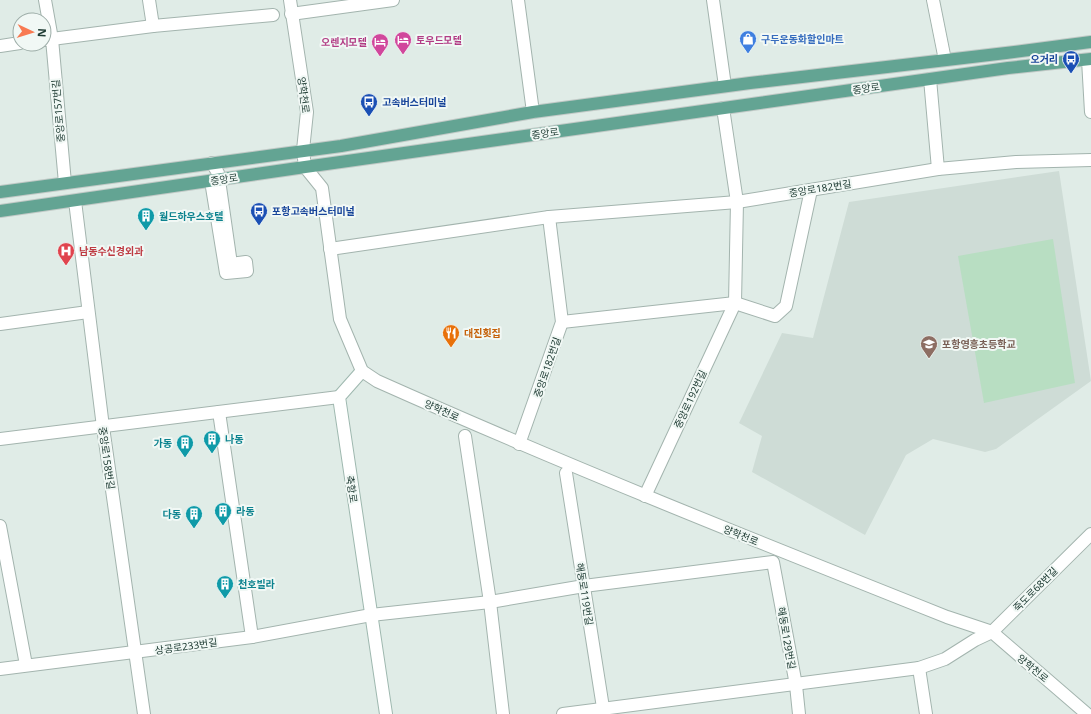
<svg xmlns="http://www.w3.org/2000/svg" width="1091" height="714" font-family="'Noto Sans','Noto Sans KR',sans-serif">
<rect width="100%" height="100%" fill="#e0ece7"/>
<path fill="#cedcd6" d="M1059,171L1091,381L996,449L985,452L933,439L906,455L865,535L752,472L762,436L739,423L782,333L813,338L849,202Z"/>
<path fill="#b8dec2" d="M1053,239L1075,383L984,403L958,256Z"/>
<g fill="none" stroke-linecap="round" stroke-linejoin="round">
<g stroke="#a3b4ae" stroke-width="14">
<g id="minor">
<path d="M45,0L52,39L65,183"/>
<path d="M149,0L153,26"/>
<path d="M290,0L307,112L303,150L305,167L322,188L340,319L362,371L377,381C565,465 756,541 947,617L992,632L1087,714"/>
<path d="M518,0L533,112"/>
<path d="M713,0L725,86"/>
<path d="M933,0L945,60"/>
<path d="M291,14L393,0"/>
<path d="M44,40L153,26L273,15"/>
<path d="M0,46L20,43"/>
<path d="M1088,60L1091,112"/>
<path d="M930,79L938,169"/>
<path d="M211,181L226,273L247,271L246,262L231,264L218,173L212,163"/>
<path d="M75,201L103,427L144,714"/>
<path d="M330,249L549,217L737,202L938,169L1016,162L1091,160"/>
<path d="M562,322L735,303L775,316L786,306L811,190"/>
<path d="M0,324L88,312"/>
<path d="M219,412L252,637"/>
<path d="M465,436L490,602L503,714"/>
<path d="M0,439L339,397"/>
<path d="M519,444L562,322L549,217"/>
<path d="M566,473L604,714"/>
<path d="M645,496L735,303L737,202L723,108"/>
<path d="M0,526L26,665"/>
<path d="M919,668L926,714"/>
<path d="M0,669L252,637L371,615L490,602L584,586L773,562L796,685L799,714"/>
<path d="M563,714L919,668L945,659L975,640L992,632L1091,534"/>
</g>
</g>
<g stroke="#9eb8af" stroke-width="14">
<path id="secondary" d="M362,371L339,397L386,714"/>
</g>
<g stroke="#c1c9c6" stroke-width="14">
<g id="primary">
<path d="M0,192L341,146L533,112L750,83L1006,53L1091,42"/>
<path d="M0,211L305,167L1008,68L1091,59"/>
</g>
</g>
<use href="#minor" stroke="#fff" stroke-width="12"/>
<use href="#secondary" stroke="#fff" stroke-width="12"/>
<use href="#primary" stroke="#63a493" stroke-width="12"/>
</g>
<defs>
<g id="shop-pin" transform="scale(0.9)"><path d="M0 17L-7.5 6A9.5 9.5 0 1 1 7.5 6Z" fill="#3f7fe0" stroke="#f1f8f5"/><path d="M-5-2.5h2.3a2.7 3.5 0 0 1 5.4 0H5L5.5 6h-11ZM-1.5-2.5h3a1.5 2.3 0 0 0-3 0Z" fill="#fff"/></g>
<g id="hotel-pin" transform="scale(0.9)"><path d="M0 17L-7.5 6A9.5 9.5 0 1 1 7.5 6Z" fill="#d1479c" stroke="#f1f8f5"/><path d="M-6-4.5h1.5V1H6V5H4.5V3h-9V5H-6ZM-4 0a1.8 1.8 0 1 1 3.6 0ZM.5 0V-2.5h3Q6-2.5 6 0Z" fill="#fff"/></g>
<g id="bus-pin" transform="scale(0.9)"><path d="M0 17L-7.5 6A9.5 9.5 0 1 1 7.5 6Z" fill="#1a4fb4" stroke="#f1f8f5"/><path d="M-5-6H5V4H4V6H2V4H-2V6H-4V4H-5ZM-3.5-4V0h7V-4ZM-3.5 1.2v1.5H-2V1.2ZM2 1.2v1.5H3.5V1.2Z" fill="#fff"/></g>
<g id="building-pin" transform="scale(0.9)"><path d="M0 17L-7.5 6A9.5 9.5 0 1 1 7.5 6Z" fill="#0f9aa8" stroke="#f1f8f5"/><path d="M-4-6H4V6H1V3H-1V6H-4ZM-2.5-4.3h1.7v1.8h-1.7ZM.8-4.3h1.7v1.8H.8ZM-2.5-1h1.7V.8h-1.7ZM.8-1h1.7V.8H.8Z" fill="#fff"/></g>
<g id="hospital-pin" transform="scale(0.9)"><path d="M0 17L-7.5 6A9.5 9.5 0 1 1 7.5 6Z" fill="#e0444e" stroke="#f1f8f5"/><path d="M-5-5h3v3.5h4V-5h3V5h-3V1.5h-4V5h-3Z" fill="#fff"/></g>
<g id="restaurant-pin" transform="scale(0.9)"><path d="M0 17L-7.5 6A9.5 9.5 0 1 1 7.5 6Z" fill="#e8710a" stroke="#f1f8f5"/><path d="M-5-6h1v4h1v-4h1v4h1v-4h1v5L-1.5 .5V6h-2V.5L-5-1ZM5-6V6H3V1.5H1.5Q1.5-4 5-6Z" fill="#fff"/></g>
<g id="school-pin" transform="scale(0.9)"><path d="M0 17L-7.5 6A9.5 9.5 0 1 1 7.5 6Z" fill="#8d6e63" stroke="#f1f8f5"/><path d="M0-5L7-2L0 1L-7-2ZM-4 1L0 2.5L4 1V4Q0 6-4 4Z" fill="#fff"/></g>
</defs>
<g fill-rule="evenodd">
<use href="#shop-pin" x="748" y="39"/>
<use href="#hotel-pin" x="403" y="40"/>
<use href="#hotel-pin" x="380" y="42"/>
<use href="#bus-pin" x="1071" y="59"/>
<use href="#bus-pin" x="369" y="102"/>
<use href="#bus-pin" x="259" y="211"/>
<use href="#building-pin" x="146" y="216"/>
<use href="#hospital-pin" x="66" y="251"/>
<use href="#restaurant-pin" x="451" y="333"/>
<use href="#school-pin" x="929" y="344"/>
<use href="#building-pin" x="212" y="439"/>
<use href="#building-pin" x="185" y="443"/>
<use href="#building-pin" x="223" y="511"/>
<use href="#building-pin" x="194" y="514"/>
<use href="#building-pin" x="225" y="584"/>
</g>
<g text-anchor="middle" stroke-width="4" stroke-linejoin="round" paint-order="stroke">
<g font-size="10" font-weight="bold" fill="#366cbe" stroke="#f1f8f5" text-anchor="start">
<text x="761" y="43">구두운동화할인마트</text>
</g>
<g font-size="10" font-weight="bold" fill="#b23c85" stroke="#f1f8f5" text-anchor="start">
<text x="416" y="44">토우드모텔</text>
<text x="367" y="46" text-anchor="end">오렌지모텔</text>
</g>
<g font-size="10" font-weight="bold" fill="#164399" stroke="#f1f8f5" text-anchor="start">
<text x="1058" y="63" text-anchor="end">오거리</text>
<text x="382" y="106">고속버스터미널</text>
<text x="272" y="215">포항고속버스터미널</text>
</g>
<g font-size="10" fill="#203d35" stroke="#f1f8f5">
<text transform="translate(866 88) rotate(-8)" y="4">중앙로</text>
<text transform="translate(304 95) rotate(83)" y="4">양학천로</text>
<text transform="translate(58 111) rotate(-95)" y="4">중앙로157번길</text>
<text transform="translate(545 133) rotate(-8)" y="4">중앙로</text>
<text transform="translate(224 179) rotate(-9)" y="4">중앙로</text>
<text transform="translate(820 188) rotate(-9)" y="4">중앙로182번길</text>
<text transform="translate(547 367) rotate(-71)" y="4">중앙로182번길</text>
<text transform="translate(690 399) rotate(-65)" y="4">중앙로192번길</text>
<text transform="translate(442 410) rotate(24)" y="4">양학천로</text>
<text transform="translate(107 458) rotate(82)" y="4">중앙로158번길</text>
<text transform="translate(352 489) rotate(81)" y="4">축항로</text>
<text transform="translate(741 535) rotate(22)" y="4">양학천로</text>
<text transform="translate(1035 589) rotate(-45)" y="4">죽도로68번길</text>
<text transform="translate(585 594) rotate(81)" y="4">해동로119번길</text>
<text transform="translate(787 638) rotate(80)" y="4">해동로129번길</text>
<text transform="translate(186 646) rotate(-8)" y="4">상공로233번길</text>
<text transform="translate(1033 668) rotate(40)" y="4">양학천로</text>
</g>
<g font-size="10" font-weight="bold" fill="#0d838f" stroke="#f1f8f5" text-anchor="start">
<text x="159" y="220">월드하우스호텔</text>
<text x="225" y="443">나동</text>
<text x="172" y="447" text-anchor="end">가동</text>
<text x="236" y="515">라동</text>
<text x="181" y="518" text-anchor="end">다동</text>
<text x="238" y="588">천호빌라</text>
</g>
<g font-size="10" font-weight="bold" fill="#be3a42" stroke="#f1f8f5" text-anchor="start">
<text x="79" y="255">남동수신경외과</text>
</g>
<g font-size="10" font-weight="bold" fill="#c56008" stroke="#f1f8f5" text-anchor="start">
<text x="464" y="337">대진횟집</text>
</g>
<g font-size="10" font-weight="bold" fill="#785e54" stroke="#f1f8f5" text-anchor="start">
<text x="942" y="348">포항영흥초등학교</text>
</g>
</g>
<g transform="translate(32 32) rotate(94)"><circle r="19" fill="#f1f8f5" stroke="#9dada8"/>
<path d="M0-3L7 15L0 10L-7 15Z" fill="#f87a52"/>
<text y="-6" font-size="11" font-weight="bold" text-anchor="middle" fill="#203d35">N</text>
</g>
</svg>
